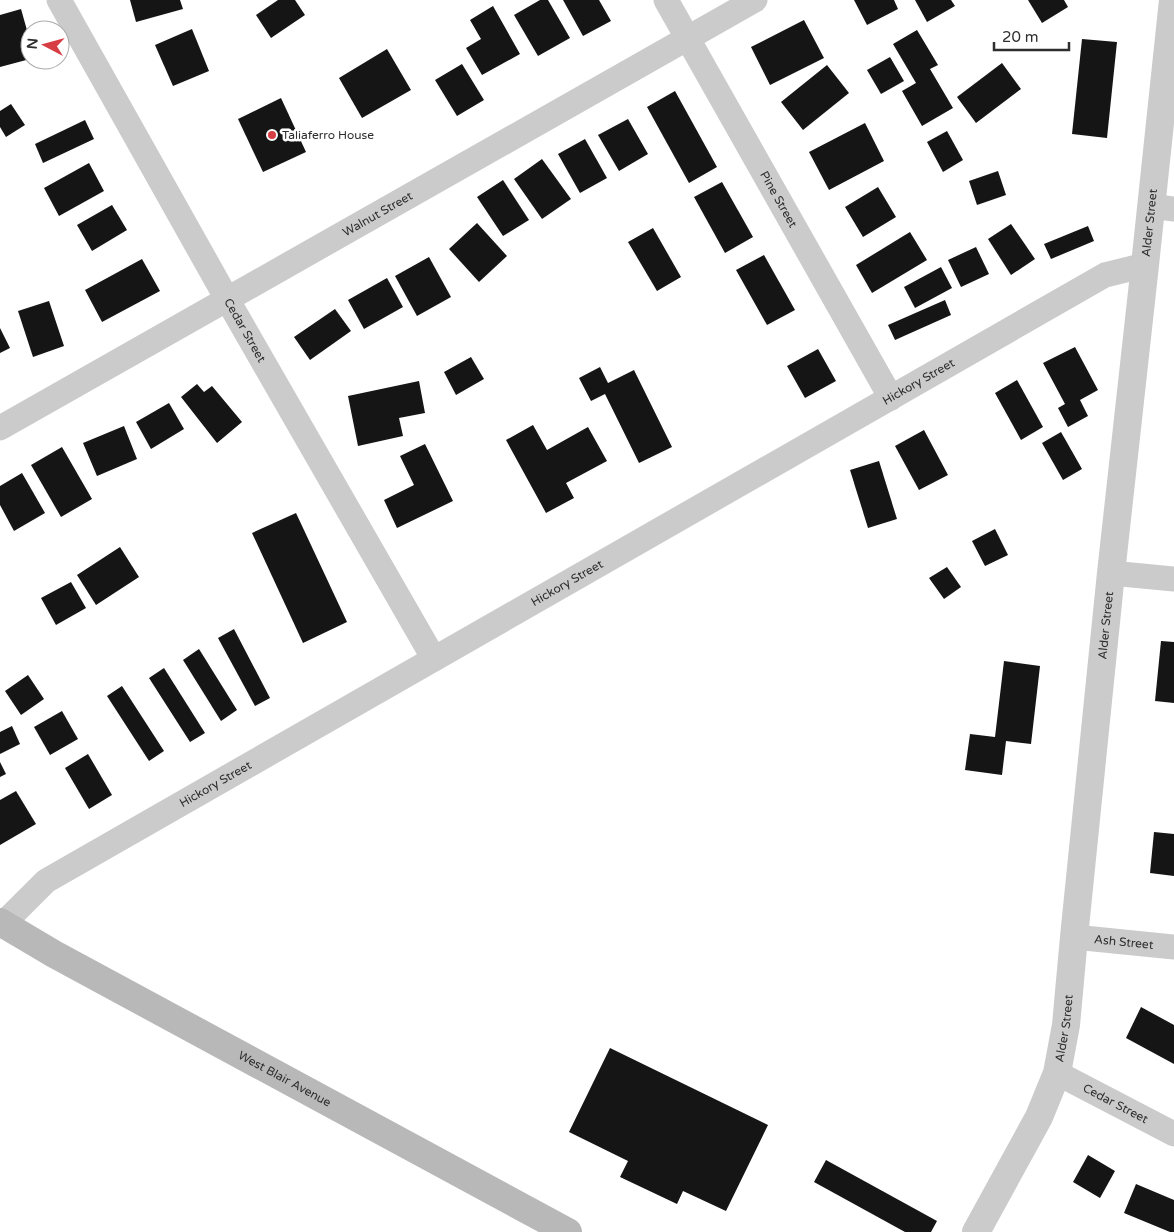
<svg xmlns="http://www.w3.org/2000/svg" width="1174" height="1232" font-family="'Varela Round',sans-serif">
<rect width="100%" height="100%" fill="#fff"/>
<g fill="#151515">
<path d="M130,0H180L183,9L136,22Z"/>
<path d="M278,0H295L305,15L271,38L256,15Z"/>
<path d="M540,0H548L570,38L538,56L514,15Z"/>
<path d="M563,0H599L611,21L583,36Z"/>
<path d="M854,0H894L898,9L867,25Z"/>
<path d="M915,0H951L955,6L927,22Z"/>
<path d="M1028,0H1064L1068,7L1042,23Z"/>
<path d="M493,6L520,54L482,75L466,48L481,39L470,20Z"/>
<path d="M21,9L30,41V59L0,67V15Z"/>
<path d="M804,20L824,58L770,85L751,47Z"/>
<path d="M192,29L209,71L173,86L155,45Z"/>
<path d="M917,30L938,65L930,69L953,108L922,126L902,91L916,83L893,44Z"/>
<path d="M1082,39L1117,42L1107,138L1072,134Z"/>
<path d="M387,49L411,90L362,118L339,78Z"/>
<path d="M890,57L904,81L881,94L867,70Z"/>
<path d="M1002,63L1021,89L976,123L957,97Z"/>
<path d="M462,64L484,100L457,116L435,80Z"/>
<path d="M827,65L849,93L803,130L781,102Z"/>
<path d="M675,91L717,167L689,183L647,107Z"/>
<path d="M281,98L306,152L263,172L238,119Z"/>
<path d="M11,104L25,125L6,137L0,127V111Z"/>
<path d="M628,119L648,154L619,171L598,135Z"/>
<path d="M85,120L94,139L43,163L35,144Z"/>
<path d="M865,123L884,161L829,190L809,152Z"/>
<path d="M947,131L963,160L943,172L927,142Z"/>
<path d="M585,139L607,178L580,193L558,154Z"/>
<path d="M542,159L571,199L542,219L514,179Z"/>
<path d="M89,163L104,191L59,216L44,188Z"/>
<path d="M998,171L1006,195L977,205L969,181Z"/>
<path d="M503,180L529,220L503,236L477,197Z"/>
<path d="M722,182L753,237L725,253L694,197Z"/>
<path d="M878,187L896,217L863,237L845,207Z"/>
<path d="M112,205L127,230L92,251L77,225Z"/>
<path d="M477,223L507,256L479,282L449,249Z"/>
<path d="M1011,224L1035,259L1011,275L988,239Z"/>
<path d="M1088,226L1094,241L1051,259L1044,244Z"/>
<path d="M653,228L681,277L657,291L628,242Z"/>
<path d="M910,232L927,260L872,293L856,265Z"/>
<path d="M976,247L989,274L961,287L948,260Z"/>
<path d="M764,255L795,310L767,325L736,270Z"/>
<path d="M429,257L451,297L417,316L395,276Z"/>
<path d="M142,259L160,291L102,322L85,290Z"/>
<path d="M941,267L952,288L915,308L904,287Z"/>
<path d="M387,278L403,307L364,329L348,300Z"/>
<path d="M945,300L951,315L895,340L888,325Z"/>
<path d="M49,301L64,346L33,357L18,311Z"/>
<path d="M335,309L351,331L310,360L294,337Z"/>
<path d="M0,328L10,348L0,353Z"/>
<path d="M1075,347L1098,390L1080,400L1088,416L1068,427L1058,408L1065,404L1043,363Z"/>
<path d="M818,349L836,381L805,398L787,366Z"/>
<path d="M471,357L484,379L456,395L444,372Z"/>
<path d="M600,367L608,383L634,370L672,447L639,463L605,394L591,401L579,378Z"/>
<path d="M1017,380L1043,427L1021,440L995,393Z"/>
<path d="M419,381L425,413L399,418L403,436L358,446L348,396Z"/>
<path d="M197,384L204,392L212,386L242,422L217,443L181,397Z"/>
<path d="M169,403L184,429L151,449L136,422Z"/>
<path d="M533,425L547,450L588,427L607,461L566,483L574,498L546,513L506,440Z"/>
<path d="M124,426L137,459L97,476L83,443Z"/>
<path d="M924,430L948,475L919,490L895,446Z"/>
<path d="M1061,432L1082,469L1063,480L1042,443Z"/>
<path d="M425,444L453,501L397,528L384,500L414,485L400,456Z"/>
<path d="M62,447L92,499L61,517L31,465Z"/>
<path d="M879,461L897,519L868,528L850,470Z"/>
<path d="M22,473L45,513L14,531L0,505V486Z"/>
<path d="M296,513L347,622L303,643L252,533Z"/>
<path d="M995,529L1008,555L985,566L972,541Z"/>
<path d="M120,547L139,577L96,605L77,575Z"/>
<path d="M947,567L961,587L944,599L929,578Z"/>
<path d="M71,582L86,608L56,625L41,598Z"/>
<path d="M234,629L270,698L255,706L218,638Z"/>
<path d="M1161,641L1174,642V703L1155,701Z"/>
<path d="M199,649L237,710L221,721L183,660Z"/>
<path d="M1004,661L1040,666L1031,744L1006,741L1002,775L965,770L970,734L995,737Z"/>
<path d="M164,668L205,733L190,742L149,678Z"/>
<path d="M28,675L44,699L21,715L5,691Z"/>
<path d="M122,686L164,751L149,761L107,696Z"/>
<path d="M62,711L78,739L50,755L34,727Z"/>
<path d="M12,726L20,744L0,754V732Z"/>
<path d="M88,754L112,795L89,809L65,768Z"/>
<path d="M0,762L6,774L0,777Z"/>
<path d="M16,791L36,824L0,845V800Z"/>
<path d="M1154,832L1174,834V876L1150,873Z"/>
<path d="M1141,1007L1174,1025V1064L1126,1038Z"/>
<path d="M610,1048L768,1125L726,1211L683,1191L677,1204L620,1177L628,1161L569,1132Z"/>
<path d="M1088,1155L1115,1171L1100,1198L1073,1182Z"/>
<path d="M826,1160L937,1221L931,1232H905L814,1182Z"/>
<path d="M1136,1184L1174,1200V1232H1170L1124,1213Z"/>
</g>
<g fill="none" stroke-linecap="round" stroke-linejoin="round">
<g stroke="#cbcbcb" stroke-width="25">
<path id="s1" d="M59,0L227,299L434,659"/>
<path id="s2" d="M666,0L891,398"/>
<path d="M1151,206L1174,209"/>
<path id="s3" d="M0,428L755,0"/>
<path d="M1111,573L1174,579"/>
<path id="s4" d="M3,924L46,881L1105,275L1145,265"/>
<path id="s5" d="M1074,937L1174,947"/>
<path id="s6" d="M1057,1073L1174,1134"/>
</g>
<path stroke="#cbcbcb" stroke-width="28" id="s7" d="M976,1232L1039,1117L1057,1073L1066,1025L1074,937L1111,573L1145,265L1173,0"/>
<path stroke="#b8b8b8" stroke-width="28" id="s8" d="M0,922L54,954L568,1232"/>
</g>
<circle fill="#d73e44" stroke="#fff" stroke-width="2" cx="272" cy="135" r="5"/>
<g text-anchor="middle" stroke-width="5" stroke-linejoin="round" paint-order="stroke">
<g font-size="12" fill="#2e2e2e" stroke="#fff" text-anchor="start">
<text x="282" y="139">Taliaferro House</text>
</g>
<g font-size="12" fill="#2e2e2e" stroke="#fff">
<text dy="4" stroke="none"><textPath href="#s2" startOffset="229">Pine Street</textPath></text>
<text dy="4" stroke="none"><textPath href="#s3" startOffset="434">Walnut Street</textPath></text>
<text dy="4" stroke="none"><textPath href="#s7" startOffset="1034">Alder Street</textPath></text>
<text dy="4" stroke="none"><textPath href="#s1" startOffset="379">Cedar Street</textPath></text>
<text dy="4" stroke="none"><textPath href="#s4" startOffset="1066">Hickory Street</textPath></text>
<text dy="4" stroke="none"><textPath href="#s4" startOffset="661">Hickory Street</textPath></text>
<text dy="4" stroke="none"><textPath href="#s7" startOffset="629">Alder Street</textPath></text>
<text dy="4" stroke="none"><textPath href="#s4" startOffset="256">Hickory Street</textPath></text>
<text dy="4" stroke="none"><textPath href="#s5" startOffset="50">Ash Street</textPath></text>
<text dy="4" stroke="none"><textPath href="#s7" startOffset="224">Alder Street</textPath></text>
<text dy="4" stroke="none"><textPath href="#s8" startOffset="325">West Blair Avenue</textPath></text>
<text dy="4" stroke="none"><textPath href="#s6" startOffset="66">Cedar Street</textPath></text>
</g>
</g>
<g transform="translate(45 45) rotate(276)"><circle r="24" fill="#ffffff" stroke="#ababab"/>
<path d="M0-4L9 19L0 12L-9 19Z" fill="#d73e44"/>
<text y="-8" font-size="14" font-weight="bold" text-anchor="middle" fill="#2e2e2e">N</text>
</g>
<path d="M994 42v8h75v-8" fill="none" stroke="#2e2e2e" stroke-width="2.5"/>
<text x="1002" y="42" font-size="15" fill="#2e2e2e" stroke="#ffffff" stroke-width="4" paint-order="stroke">20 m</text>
</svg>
